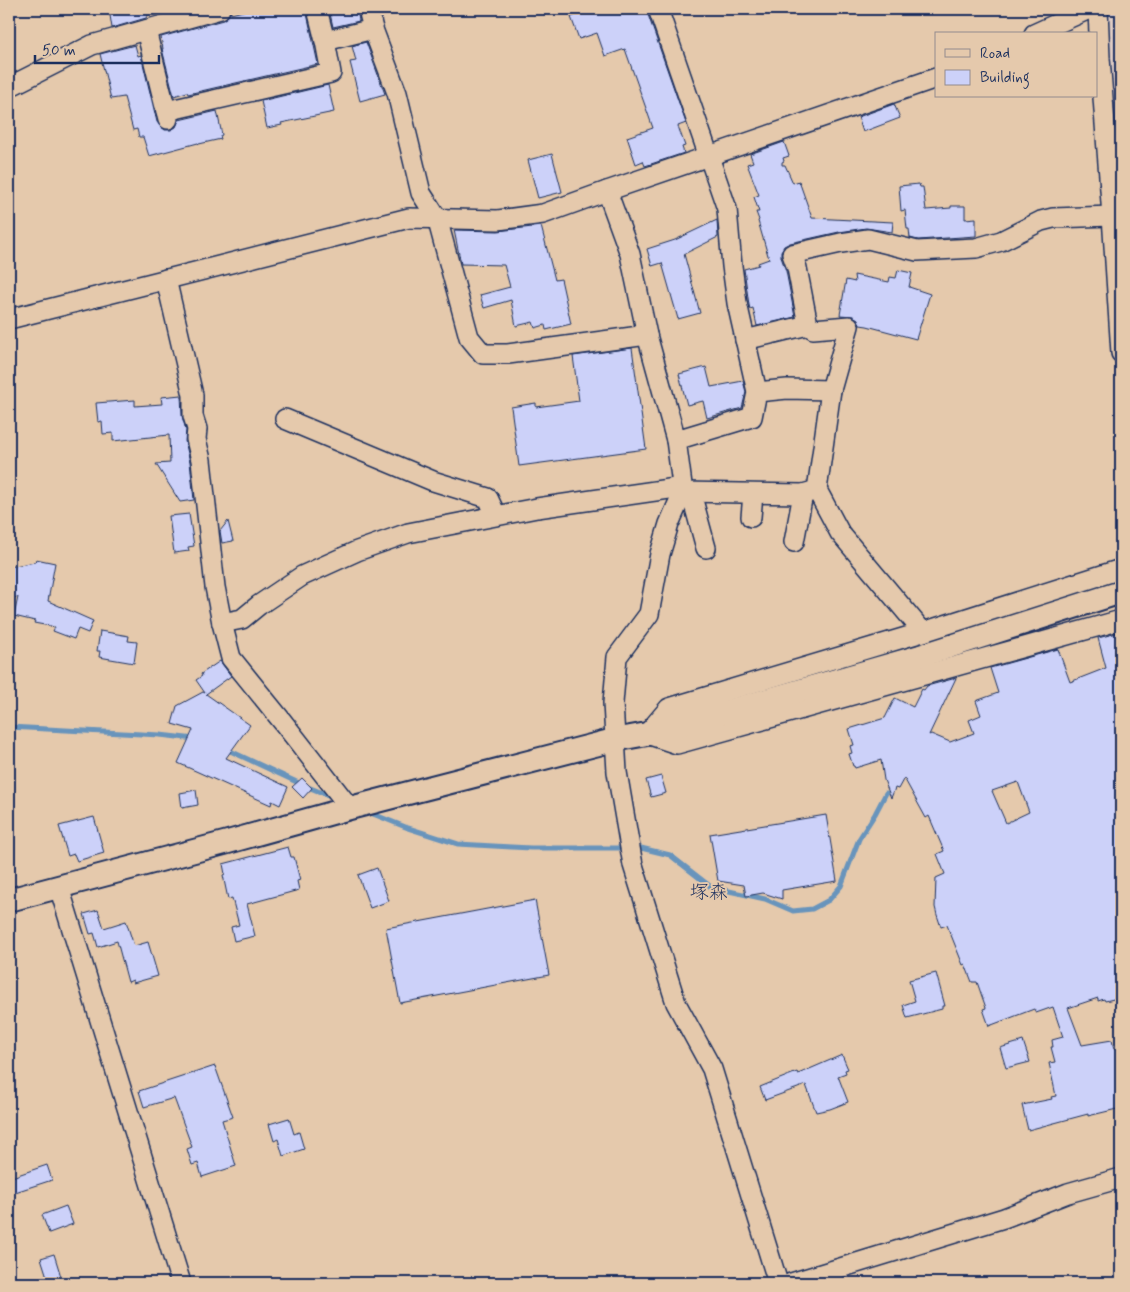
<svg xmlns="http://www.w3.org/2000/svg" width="1130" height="1292" font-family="Mynerve,'Klee One',sans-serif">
<rect width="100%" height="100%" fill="#e5c9ac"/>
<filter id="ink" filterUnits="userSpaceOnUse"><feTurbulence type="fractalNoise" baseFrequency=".02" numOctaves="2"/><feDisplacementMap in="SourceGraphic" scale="10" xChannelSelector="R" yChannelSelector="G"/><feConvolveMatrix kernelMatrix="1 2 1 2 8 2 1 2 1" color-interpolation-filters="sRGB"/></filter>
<g filter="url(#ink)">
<path fill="#decbc3" d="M1107,9H1121V238L1113,119Z"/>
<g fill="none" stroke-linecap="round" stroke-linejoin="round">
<g stroke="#6894bc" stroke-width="5">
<path d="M9,727L160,735L195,739"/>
<path d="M226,749L303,785L335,798"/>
<path d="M368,812L408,828L458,844L531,848H626"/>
<path d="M635,848H641L670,855L711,887L765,899L793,911L812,909L829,900L841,886L859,839L875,814L886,793"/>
</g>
</g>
<g fill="#ccd1f9" stroke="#1b2f5e" fill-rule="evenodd">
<path d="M109,9H152L146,18L112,28Z"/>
<path d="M259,9H306L318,64L188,94L187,92L174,96L162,49H163L161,37L223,20L228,16L231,12V14L247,10Z"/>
<path d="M329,9H357L359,21L333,27Z"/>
<path d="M604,9H646L686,123L678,126L685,146L682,147L684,153L645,166L643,161L636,164L627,137L653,128L625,49L605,56L597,33L579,39L571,17L591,10L592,13Z"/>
<path d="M366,42L385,94L360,101L350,62L356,61L352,46Z"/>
<path d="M135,45L138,56L141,55L157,122L160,126L165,130H171L176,127L179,120L217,111L222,135L220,136L221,139L199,144L198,143L149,156L143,137H139L137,129L133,130L124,97L111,99L100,54Z"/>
<path d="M328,85L334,112L281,123L282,125L267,128L261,101Z"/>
<path d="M894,104L900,118L863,132L858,117Z"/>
<path d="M784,142L789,156L783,158L784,161L782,162V165H785L793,183L799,181L812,218L893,222L892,232L866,228L839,232L790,243L784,246L781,251V257L786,271L795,317L757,326L753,308L750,309L749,305L744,269L759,265L758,263L769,259L758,221L759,220L756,212H759L754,197L759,195L747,164L753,162L750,154Z"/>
<path d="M552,154L562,192L538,198L528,160Z"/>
<path d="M919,184L920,187H923L926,210L951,208V206H965V219L976,218V236L918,240L910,238L909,229H907L905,210L901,211L899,186Z"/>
<path d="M717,220L718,237L684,254L700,313L678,319L662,263L652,266L647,249L675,240Z"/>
<path d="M541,226L555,280L561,279L571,324L546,330L545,325L535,328L533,322L516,326L511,300L484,308L480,295L510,287L504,265L461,264L454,230L498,231Z"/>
<path d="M898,270L912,273L909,287L930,294L916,339L867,326L860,325L858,319L853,316L840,315L846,280L855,282L854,275L889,282L890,277L896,278Z"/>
<path d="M632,348L646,449L519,466L511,407L536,403V407L579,401L573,356Z"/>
<path d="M706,367L711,387L743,381L746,392L742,408L707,418L703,401L687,405L679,374Z"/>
<path d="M181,395L182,416L186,430L185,441L190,462L194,500L180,502L156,464L170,463L169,435L113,441V433L103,434L102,421L98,422L96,403L135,400V406L162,404L161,397Z"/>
<path d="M189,514L194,546L188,547L189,551L174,553L169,516Z"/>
<path d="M228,521L233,541L222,543L220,531Z"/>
<path d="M36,559L55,563L48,601L93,621L88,633L78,629L74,639L53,631L55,627L34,623L35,621L14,616L18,597L12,598L11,592L9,593V567L35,562Z"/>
<path d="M100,631L129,636L128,641L137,642L134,663L99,657L100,651H97Z"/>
<path d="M1121,632V893L1119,894L1121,901V986L1116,987L1118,998L1105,1001L1104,999L1098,1001V998L1068,1008L1082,1045L1112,1040L1114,1049L1121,1048V1108L1088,1116V1114L1028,1130L1022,1105L1052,1099L1051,1097L1056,1096L1049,1063L1055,1062L1051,1047H1053L1052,1040L1063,1037L1053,1007L1036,1013L1034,1009L989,1026L983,1009L986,1008L977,982H972L965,964L963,965L947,925L941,927L937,915L935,907L936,878L945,874L937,854L944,851L929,816L926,818L904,778L898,789L895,788L891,798L884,780L881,760L855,768L854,766H853L849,754L852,753L850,746L854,745L849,729L885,718L895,698L913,707L922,689L924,690L927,686L956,678L929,735L931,734L950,742L974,733L969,720L981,715L976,701L998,693L990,668L1058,649L1070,682L1106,668L1098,638ZM1018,782L1029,812L1006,823L992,791Z"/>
<path d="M220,661L231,676L206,694L250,725L226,758L288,787L280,805L272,801L271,805L178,763L193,730L172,724L177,706L203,692L205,693L196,680L202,676L201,674Z"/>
<path d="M661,776L666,793L651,797L646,780Z"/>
<path d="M302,778L312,788L303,798L292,787Z"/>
<path d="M196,790L198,805L182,808L180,793Z"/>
<path d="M826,815L837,881L782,890V899L763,893L746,896L744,885L718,881L710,834Z"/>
<path d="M94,817L104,853L77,861L74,854L68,856L59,826Z"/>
<path d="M288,847L291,857H294L300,880L297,881L299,890L247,904L255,936L234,941L231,927L239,925L232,898L228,899L223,875L225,874L223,864Z"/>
<path d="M377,868L389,901L370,908L358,875Z"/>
<path d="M535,900L549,975L400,1003L386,928Z"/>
<path d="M98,910L104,928L126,921L134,946L148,942L158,976L133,983V980L128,982L117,941L98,947L94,933L90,934L84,914Z"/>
<path d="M936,973L945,1006H942V1009L907,1018L903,1005L915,1001L909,980Z"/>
<path d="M1023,1041L1030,1062L1006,1068L1000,1048Z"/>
<path d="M842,1055L848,1069L845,1070L846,1073L838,1076L848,1102L830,1109L816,1112L806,1085L765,1100L760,1087L797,1072L798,1074Z"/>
<path d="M215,1066L233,1117L222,1120L236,1166L202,1177L198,1163L192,1165L187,1149L192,1147L174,1098L144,1107L139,1091Z"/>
<path d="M289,1118L294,1134L299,1132L304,1149L283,1156L278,1139L274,1141L269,1124Z"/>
<path d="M47,1165L52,1180L9,1194V1178Z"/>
<path d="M66,1206L73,1224L49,1233L42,1215Z"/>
<path d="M54,1254L63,1283H49L41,1258Z"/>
</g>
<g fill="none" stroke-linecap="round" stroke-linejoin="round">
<g stroke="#1b2f5e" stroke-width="22">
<g id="minor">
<path d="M317,9L325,41L373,29"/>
<path d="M368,9L373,29L397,93L421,193L437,218L469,337L483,354H508L647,335"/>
<path d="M658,9L727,209L732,266L737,303L757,392L752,417L676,440"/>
<path d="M1098,9L1100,58L1112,216L1121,353"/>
<path d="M146,30L168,119"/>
<path d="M1034,34L1089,9"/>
<path d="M9,87L92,45L220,9"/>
<path d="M166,111L331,73L325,41"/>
<path d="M607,191L630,254L647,335L676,440L683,492L669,524L660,554L649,614L617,657L613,703L617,772L633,865L676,1003L712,1069L778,1283"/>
<path d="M166,279L193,395V416L197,429L196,439L201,460L215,587L222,623L231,658L282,721L350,808"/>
<path d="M9,319L409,218L498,220L543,214L607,191L936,78"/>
<path d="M808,325L813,329L849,326L831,390L817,490L840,533L923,632"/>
<path d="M745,340L808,325L797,268L792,254L841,243L868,239L917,251L976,248L1001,241L1041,221L1053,218L1112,216"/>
<path d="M757,392L787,389L831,390"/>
<path d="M285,419L433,481L488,498L496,515"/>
<path d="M683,492L803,494L817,490"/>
<path d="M691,493L706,548"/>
<path d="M751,517L753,494"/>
<path d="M794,542L803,494"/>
<path d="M1121,569L923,632L669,708L647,734L677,744L1121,620"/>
<path d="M222,623L242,619L259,605L302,576L357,551L408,533L537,508L683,487"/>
<path d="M59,887L181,1283"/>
<path d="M791,1283L1004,1218L1068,1193L1121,1178"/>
</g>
</g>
<g stroke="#1b2f5e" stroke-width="26">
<path id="tertiary" d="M9,900L228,842L350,808L614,740L647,734L920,656L1121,592"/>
</g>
<use href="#minor" stroke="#e5c9ac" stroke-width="19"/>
<use href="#tertiary" stroke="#e5c9ac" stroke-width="22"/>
</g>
</g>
<g text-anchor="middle" stroke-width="4" stroke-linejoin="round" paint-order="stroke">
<g font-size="19" fill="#1b2f5e" stroke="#e5c9ac">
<text x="709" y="898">塚森</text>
</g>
</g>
<rect width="1130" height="1292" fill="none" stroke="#e5c9ac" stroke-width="30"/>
<rect x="15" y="15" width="1100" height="1262" fill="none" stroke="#1b2f5e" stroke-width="2" filter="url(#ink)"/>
<rect x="935" y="32" width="162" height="65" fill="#e5c9ac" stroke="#948b8d"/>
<rect x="945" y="49" width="25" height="8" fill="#e5c9ac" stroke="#948b8d"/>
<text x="980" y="58" font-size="15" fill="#1b2f5e">Road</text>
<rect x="945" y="70" width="25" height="15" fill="#ccd1f9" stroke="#948b8d"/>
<text x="980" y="82" font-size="15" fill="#1b2f5e">Building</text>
<path d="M35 55v8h124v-8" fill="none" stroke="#1b2f5e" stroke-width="2.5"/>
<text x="42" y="55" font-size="15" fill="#1b2f5e" stroke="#e5c9ac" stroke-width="4" paint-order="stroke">50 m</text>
</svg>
